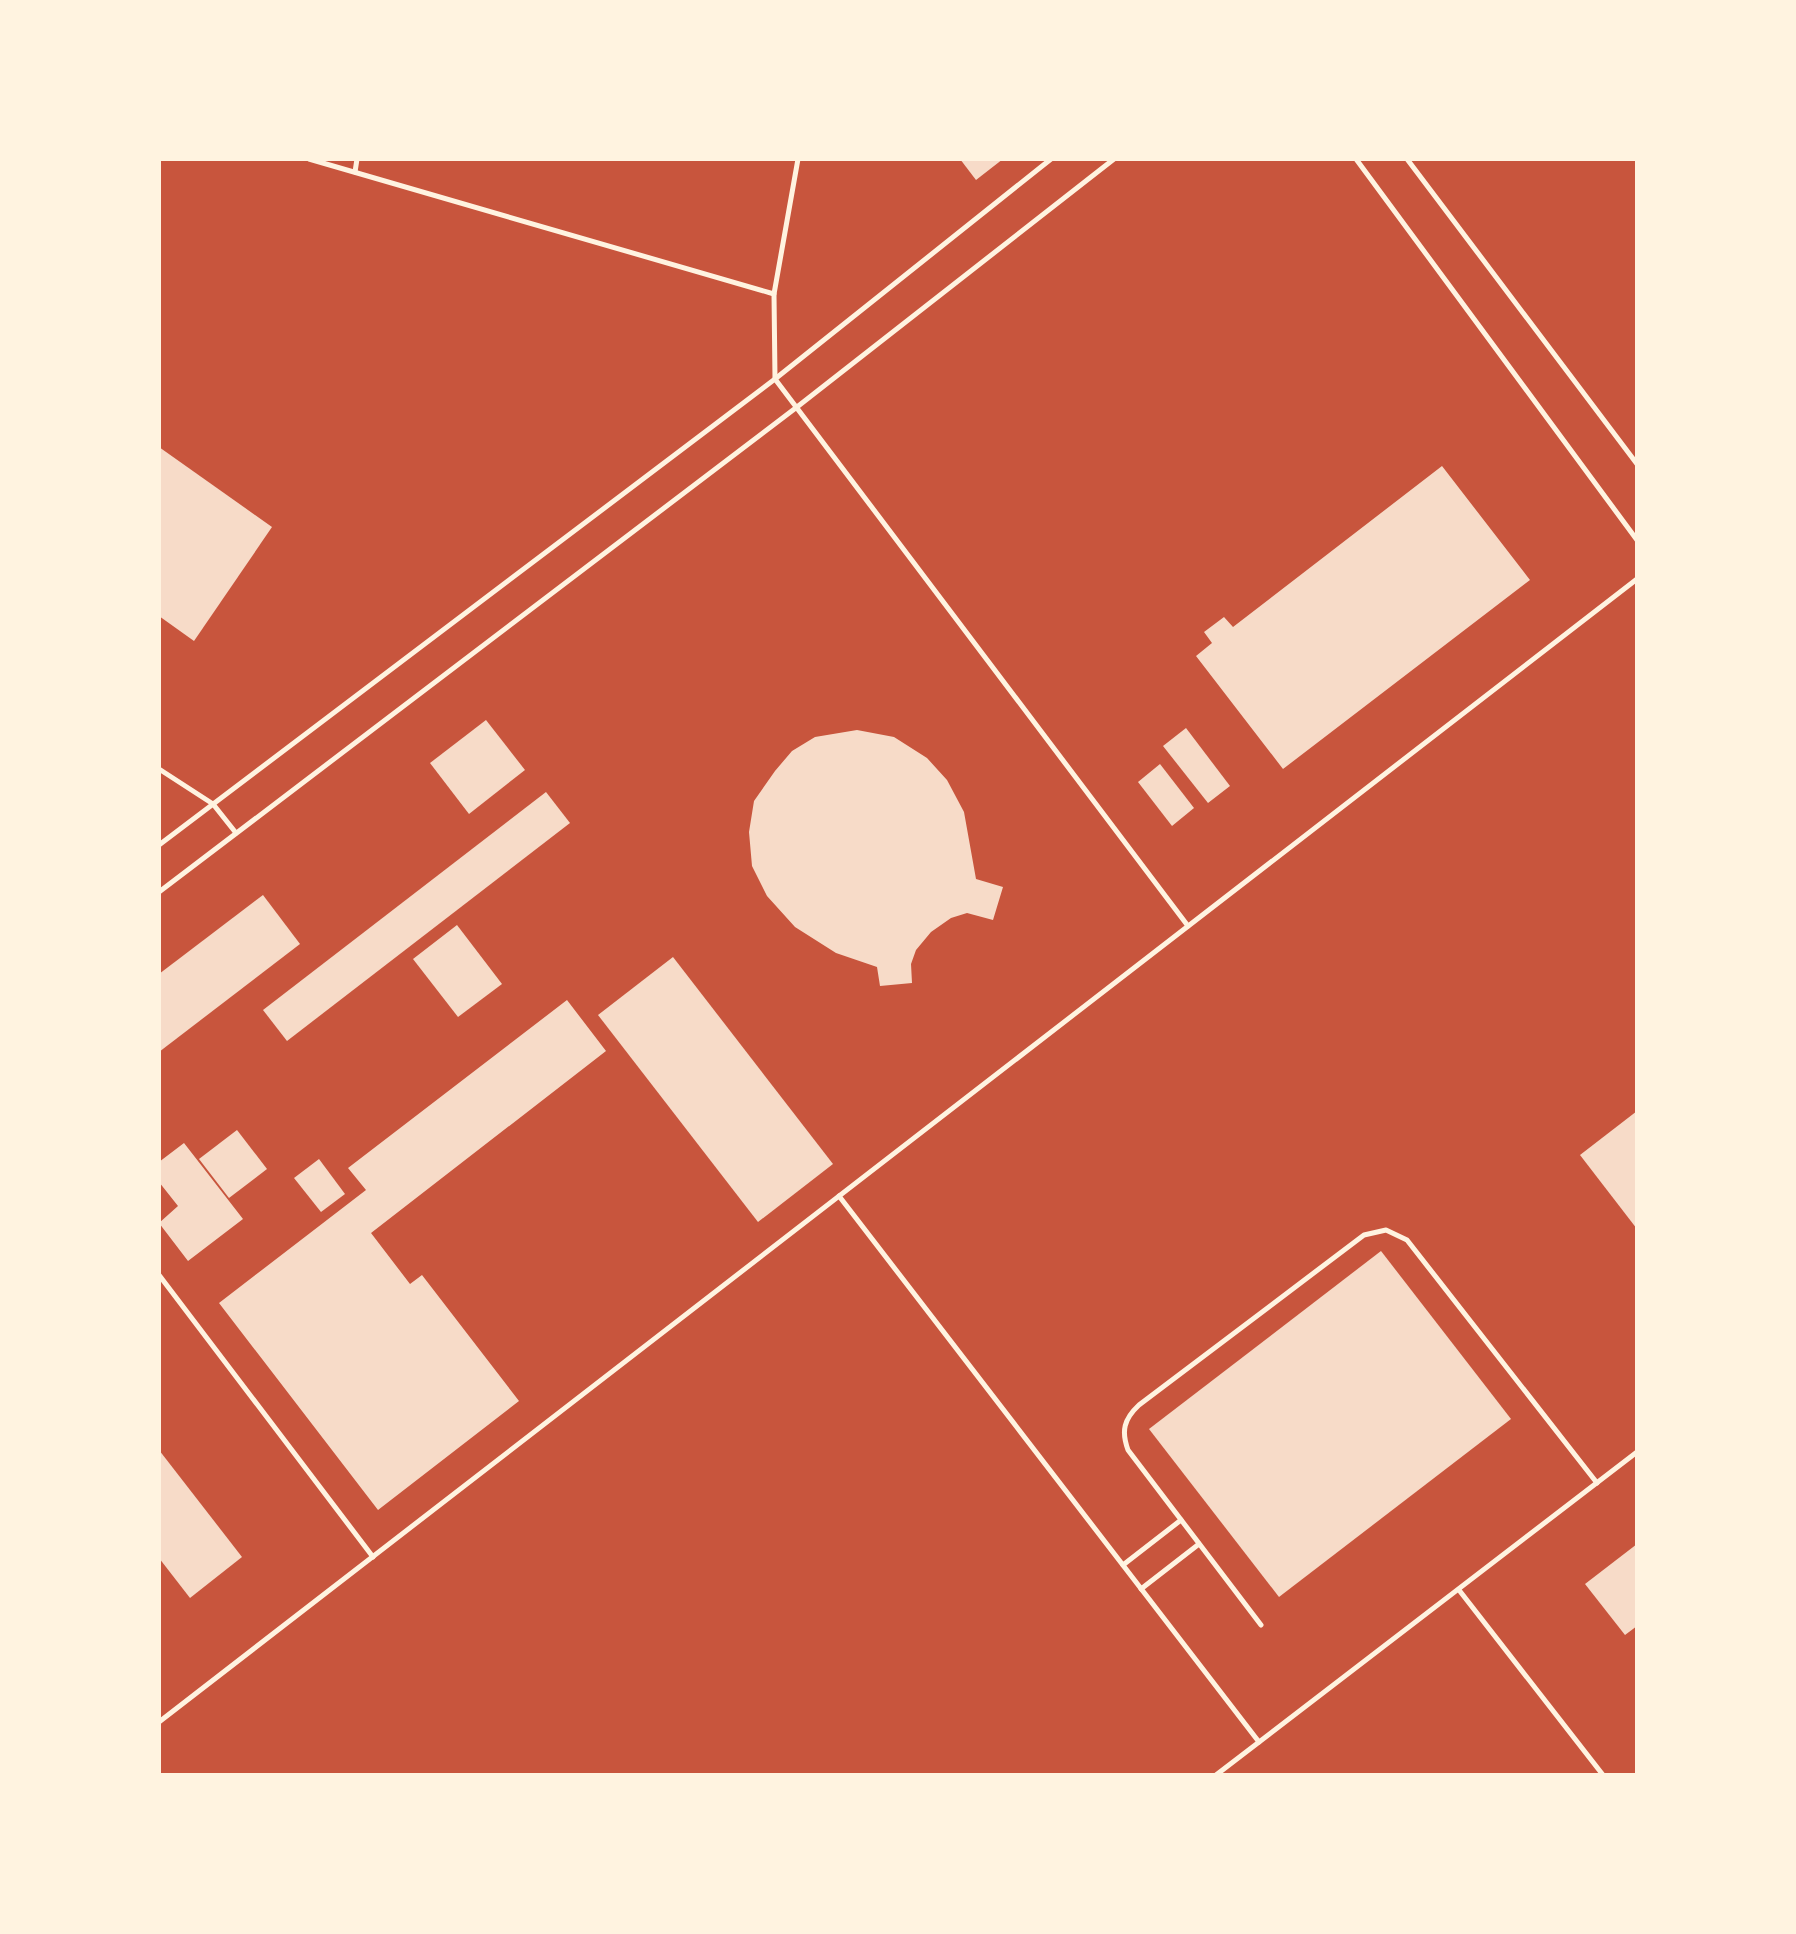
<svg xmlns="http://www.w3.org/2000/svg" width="1796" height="1934" font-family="Barlow,sans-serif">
<rect width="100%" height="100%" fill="#c8553d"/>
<g fill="#f7dbc8">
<path d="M960,159H1003L976,180Z"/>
<path d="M159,447L272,527L194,641L159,616Z"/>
<path d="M1442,466L1530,580L1283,769L1196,656L1212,643L1204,632L1224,617L1233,627Z"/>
<path d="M486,720L525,770L469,814L430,763Z"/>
<path d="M1186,728L1230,786L1208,803L1163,746Z"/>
<path d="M857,730L894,737L927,758L947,780L964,812L976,879L1003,887L993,920L967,913L951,918L931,932L916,950L911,964L912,983L880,986L877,967L836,953L795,927L767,896L752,866L749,832L754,801L775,771L792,751L815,737Z"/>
<path d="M1160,764L1194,808L1172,826L1138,782Z"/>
<path d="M546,792L570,823L287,1041L263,1010Z"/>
<path d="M263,895L300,944L159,1052V974Z"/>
<path d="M457,925L502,984L458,1017L413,959Z"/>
<path d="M673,957L833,1164L758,1222L598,1015Z"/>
<path d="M567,1000L606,1051L371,1233L410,1284L422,1275L519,1401L378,1510L219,1303L366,1190L348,1168Z"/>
<path d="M1637,1111V1229L1580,1155Z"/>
<path d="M237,1130L267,1169L229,1198L199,1159Z"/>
<path d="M184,1143L243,1219L188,1261L159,1223L178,1206L159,1182V1162Z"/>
<path d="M319,1159L345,1194L321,1212L294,1178Z"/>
<path d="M1381,1251L1511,1419L1279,1597L1149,1429Z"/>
<path d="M159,1450L242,1557L190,1598L159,1558Z"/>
<path d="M1637,1544V1626L1625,1635L1585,1584Z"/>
</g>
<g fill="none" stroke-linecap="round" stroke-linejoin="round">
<g stroke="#fff3e0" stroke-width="5">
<path d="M309,159L774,294"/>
<path d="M798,159L774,294L775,379L1188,926"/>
<path d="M1356,159L1637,540"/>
<path d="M1407,159L1637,464"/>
<path d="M355,172L357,159"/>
<path d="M159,769L213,804L236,833"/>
<path d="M159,845L775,379L1051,159"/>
<path d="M159,892L797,407L1114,159"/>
<path d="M839,1196L1259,1742"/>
<path d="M159,1275L373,1557"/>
<path d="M1123,1565L1181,1520"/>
<path d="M1141,1589L1199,1544"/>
<path d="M1459,1590L1603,1775"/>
<path d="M1261,1625L1128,1450C1121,1431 1124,1419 1139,1405L1364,1235L1386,1230L1407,1240L1597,1483"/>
<path d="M159,1722L1637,579"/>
<path d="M1216,1775L1637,1452"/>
</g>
</g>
<rect width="1796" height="1934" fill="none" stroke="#fff3e0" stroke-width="322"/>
</svg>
